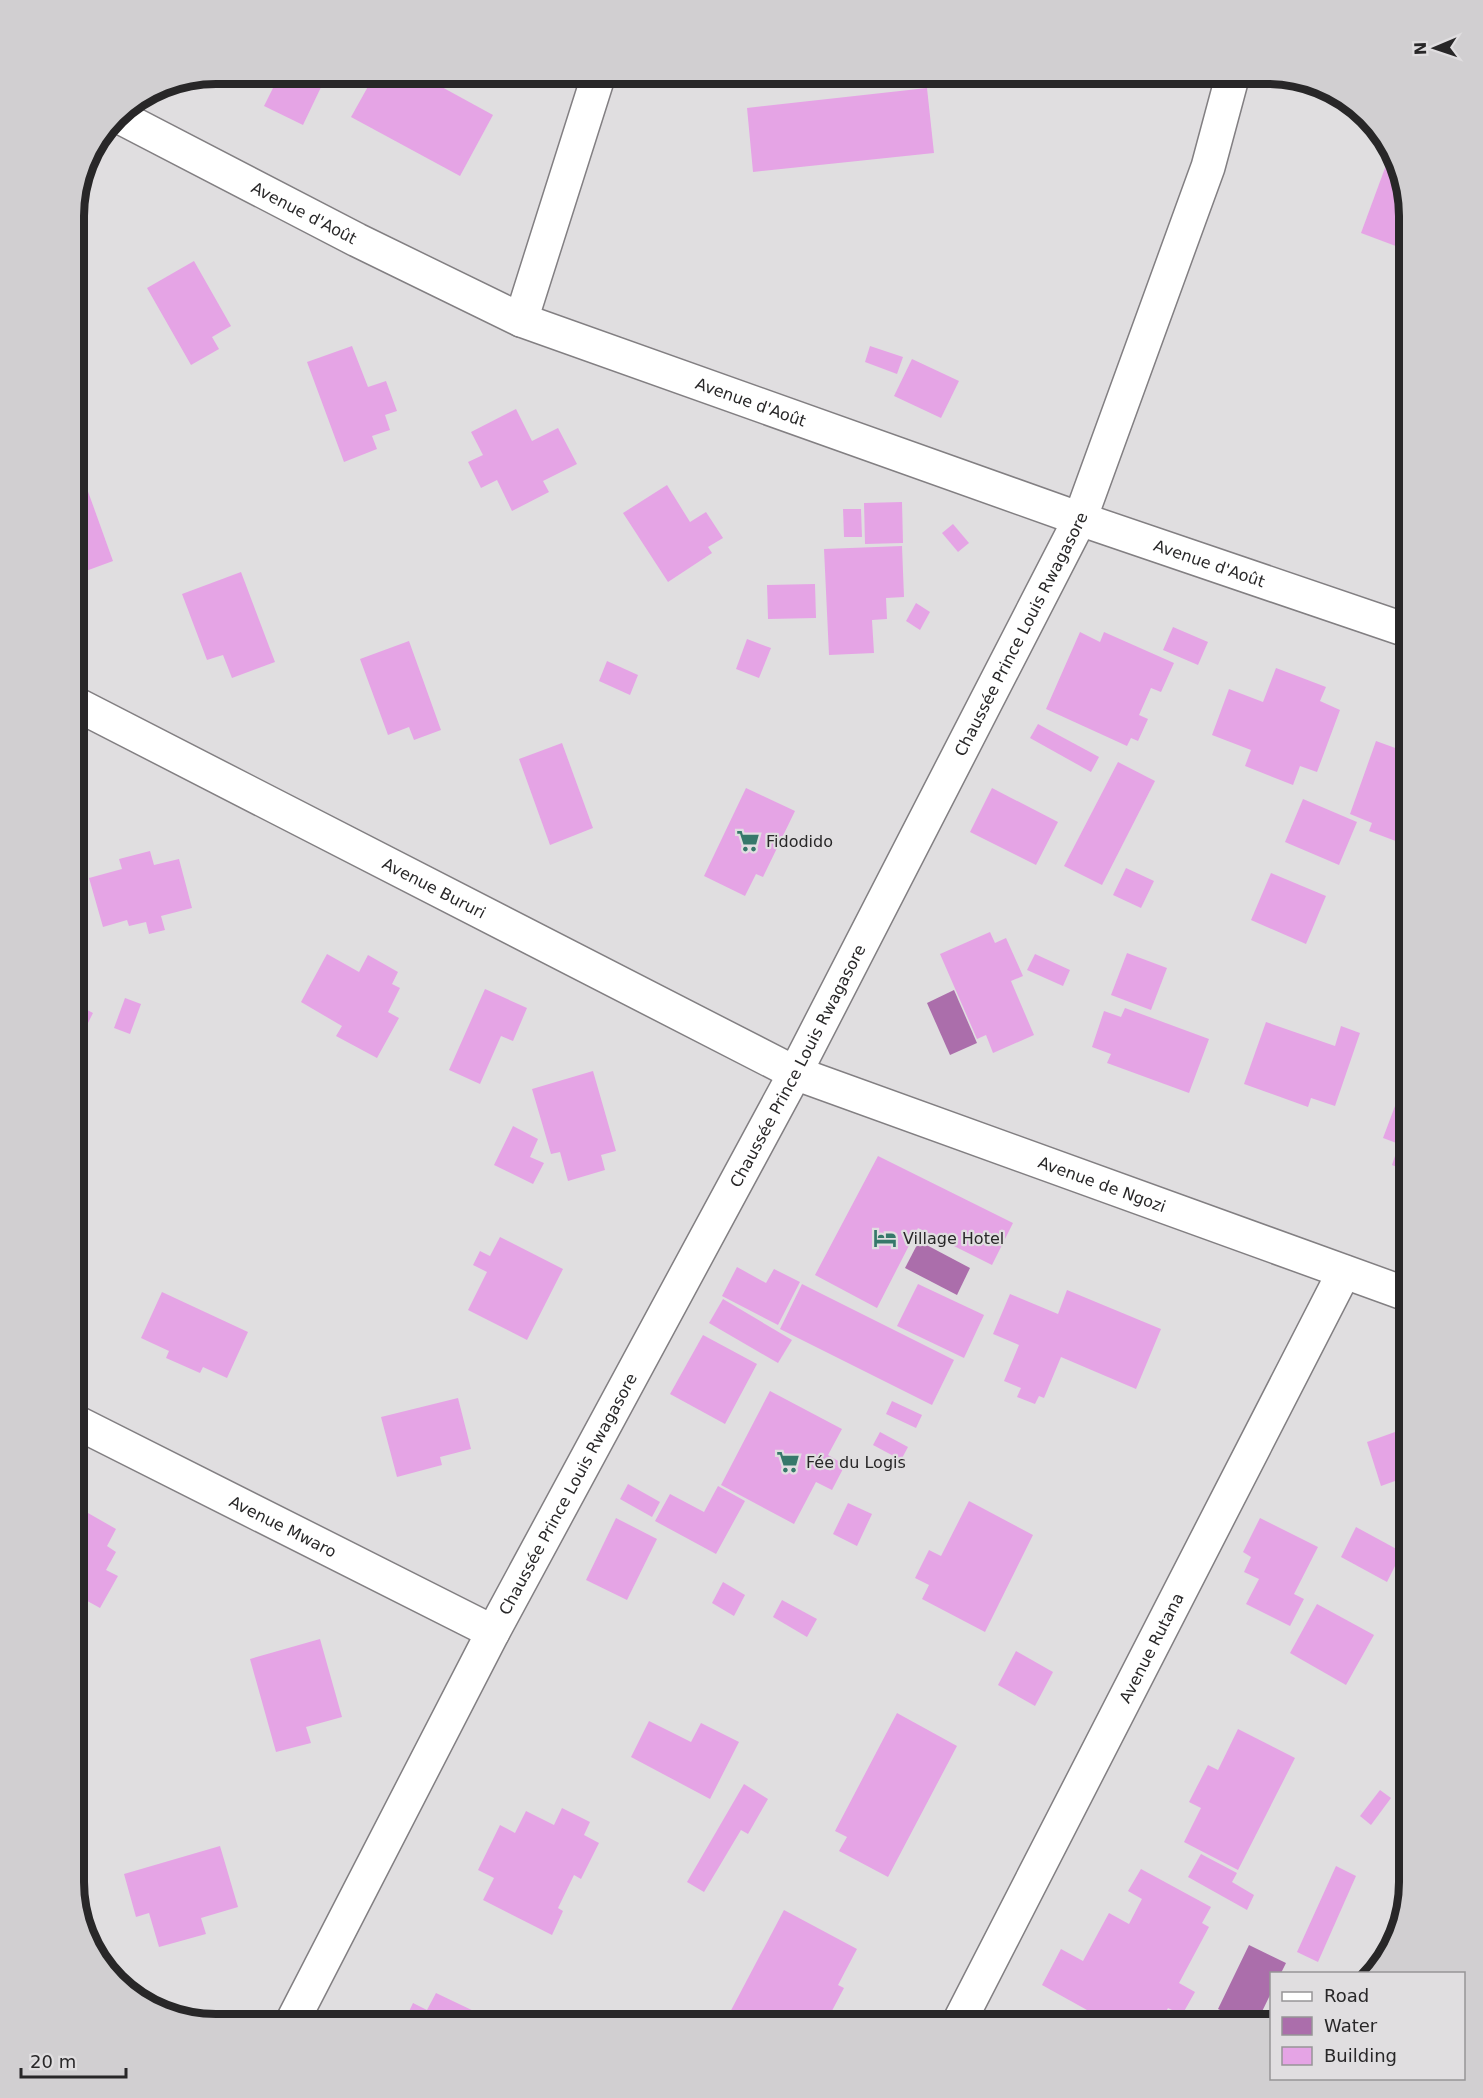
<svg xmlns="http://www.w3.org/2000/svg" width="1483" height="2098" font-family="'DejaVu Sans',sans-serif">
<rect width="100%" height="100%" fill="#e0dee0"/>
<g fill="#ab6eab">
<path d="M954,990L977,1043L950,1055L927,1003Z"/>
<path d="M919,1241L970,1268L957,1295L905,1268Z"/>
<path d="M1249,1945L1286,1963L1281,1973L1272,1974L1271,1993L1256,2024H1249L1218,2009Z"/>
</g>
<g fill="#e5a4e5">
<path d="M249,74H263L261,79Z"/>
<path d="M280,74H303L323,83L303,125L264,106Z"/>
<path d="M375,74H418L493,115L460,176L351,117Z"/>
<path d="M927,88L934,153L753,172L747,108Z"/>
<path d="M1392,149L1410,216L1409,251L1361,233Z"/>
<path d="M194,261L231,326L212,337L219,349L191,365L147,288Z"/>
<path d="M352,346L368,387L386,381L397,411L385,415L390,430L372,436L377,449L344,462L307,362Z"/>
<path d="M870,346L903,357L897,374L865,362Z"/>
<path d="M912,359L959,381L941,418L894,396Z"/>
<path d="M516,409L532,441L558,428L577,464L543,481L549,492L512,511L497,480L481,488L468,462L483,455L471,432Z"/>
<path d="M81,472L113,561L75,575L74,570V475Z"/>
<path d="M667,485L690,522L706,512L723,538L708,547L712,553L668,582L623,513Z"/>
<path d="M902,502L903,543L865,544L864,503Z"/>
<path d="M843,509H861L862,537H844Z"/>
<path d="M953,524L969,543L958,552L942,533Z"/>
<path d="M902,546L904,597L886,598L887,619L872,620L874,653L829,655L824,549Z"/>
<path d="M241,572L275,662L232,678L223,655L207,660L182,594Z"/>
<path d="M815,584L816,618L768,619L767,585Z"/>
<path d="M916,603L930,612L920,630L906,621Z"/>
<path d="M1173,627L1208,642L1198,665L1163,650Z"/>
<path d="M1080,632L1100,642L1104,632L1174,663L1161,692L1151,688L1139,715L1148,719L1138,741L1131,738L1127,746L1046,709Z"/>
<path d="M747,639L771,648L759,678L736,669Z"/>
<path d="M409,641L441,730L414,740L409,727L388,735L360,659Z"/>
<path d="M607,661L638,675L630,695L599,681Z"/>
<path d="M1276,668L1326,687L1320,701L1340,710L1317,772L1300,766L1293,785L1245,766L1251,750L1212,735L1229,689L1263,702Z"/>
<path d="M1038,724L1099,757L1091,772L1030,738Z"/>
<path d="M1376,741L1409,753V846L1369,831L1372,823L1350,814Z"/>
<path d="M562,743L593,828L550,845L519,759Z"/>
<path d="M1118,762L1155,781L1102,885L1064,866Z"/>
<path d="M746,788L795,811L763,877L756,874L745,896L704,876Z"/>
<path d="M992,788L1058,822L1036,865L970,832Z"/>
<path d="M1303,799L1357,822L1339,865L1285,842Z"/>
<path d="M150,851L154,865L179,859L192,908L161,916L165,930L149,934L146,922L129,926L127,920L103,927L89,878L122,869L119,859Z"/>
<path d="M1126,868L1154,881L1141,908L1113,895Z"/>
<path d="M1271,873L1326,896L1306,944L1251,920Z"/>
<path d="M990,932L995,943L1006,938L1023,976L1011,981L1034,1035L993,1053L986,1035L977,1039L940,954Z"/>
<path d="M1127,953L1167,968L1151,1010L1111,995Z"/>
<path d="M327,954L359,972L368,955L398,972L392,984L400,988L388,1012L399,1018L377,1058L336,1036L342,1026L301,1002Z"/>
<path d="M1035,954L1070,970L1063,986L1027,970Z"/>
<path d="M485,989L527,1008L513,1041L501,1036L480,1084L449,1070Z"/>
<path d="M125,998L141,1004L130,1034L114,1028Z"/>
<path d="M74,1003L93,1013L74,1051Z"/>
<path d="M1125,1008L1209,1039L1189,1093L1107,1063L1111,1054L1092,1047L1104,1011L1121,1017Z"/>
<path d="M1266,1022L1335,1046L1341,1026L1360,1033L1335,1106L1311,1098L1308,1107L1244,1084Z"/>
<path d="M1409,1069V1098L1400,1095Z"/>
<path d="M593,1071L616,1151L601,1155L605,1170L568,1181L560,1152L551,1154L532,1089Z"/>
<path d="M1398,1098L1409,1103V1172L1392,1165L1399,1144L1383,1138Z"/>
<path d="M513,1126L538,1139L530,1157L544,1163L533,1184L494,1165Z"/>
<path d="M878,1156L1013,1223L992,1265L918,1228L877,1308L815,1275Z"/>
<path d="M500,1237L563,1269L527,1340L468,1310L487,1272L473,1265L480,1251L490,1256Z"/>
<path d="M737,1267L766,1283L774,1269L800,1282L778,1325L722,1296Z"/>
<path d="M802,1284L954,1360L932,1405L780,1329Z"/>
<path d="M918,1284L984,1315L964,1358L897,1326Z"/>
<path d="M1067,1290L1161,1329L1136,1389L1061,1357L1044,1398L1039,1396L1035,1404L1017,1397L1021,1388L1004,1381L1019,1345L993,1334L1010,1294L1058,1314Z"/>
<path d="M162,1292L248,1332L227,1378L203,1367L200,1373L166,1358L169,1351L141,1338Z"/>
<path d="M723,1299L792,1340L778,1363L709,1323Z"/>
<path d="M703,1335L757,1364L725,1424L670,1394Z"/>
<path d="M770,1391L842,1429L828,1455L845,1465L832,1490L816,1482L794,1524L721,1485Z"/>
<path d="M458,1398L471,1449L440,1457L442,1465L397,1477L381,1417Z"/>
<path d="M892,1401L922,1415L916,1428L886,1414Z"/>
<path d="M1409,1427V1476L1381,1486L1367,1442Z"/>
<path d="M880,1432L908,1447L901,1460L873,1445Z"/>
<path d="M628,1484L660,1502L652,1517L620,1499Z"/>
<path d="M718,1486L745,1501L716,1554L655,1521L670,1494L704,1512Z"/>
<path d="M969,1501L1033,1535L985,1632L922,1599L929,1585L915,1578L929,1550L941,1556Z"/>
<path d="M848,1503L872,1514L857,1546L833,1534Z"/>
<path d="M88,1513L116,1529L107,1546L116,1552L106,1570L118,1576L100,1608L82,1598L74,1614V1532L77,1534Z"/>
<path d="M616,1518L657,1539L627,1600L586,1580Z"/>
<path d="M1260,1518L1318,1547L1294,1594L1304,1599L1290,1626L1246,1604L1259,1579L1244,1572L1251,1557L1243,1552Z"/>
<path d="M1356,1527L1402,1552L1387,1582L1341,1557Z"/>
<path d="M723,1582L745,1595L734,1616L712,1603Z"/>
<path d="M782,1600L817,1619L807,1637L773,1617Z"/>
<path d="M1317,1604L1374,1635L1346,1685L1290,1653Z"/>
<path d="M320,1639L342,1717L306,1727L311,1743L276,1752L250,1659Z"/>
<path d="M1016,1651L1053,1672L1035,1706L998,1685Z"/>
<path d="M897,1713L957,1746L888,1877L839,1851L847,1837L835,1831Z"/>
<path d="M649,1721L691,1742L701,1723L739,1742L710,1799L631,1757Z"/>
<path d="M1238,1729L1295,1758L1238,1870L1184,1842L1201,1808L1189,1802L1208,1765L1218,1770Z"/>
<path d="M744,1784L768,1799L748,1834L741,1830L704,1892L687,1882Z"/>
<path d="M1380,1790L1391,1798L1371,1825L1360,1816Z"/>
<path d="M562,1808L590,1822L584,1835L599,1843L581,1879L574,1875L558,1908L563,1911L552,1935L483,1900L494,1878L478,1870L500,1825L515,1833L526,1811L554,1825Z"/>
<path d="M220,1846L238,1907L201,1918L206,1934L159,1947L149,1913L136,1917L124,1874Z"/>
<path d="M1201,1854L1237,1873L1232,1882L1254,1895L1247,1910L1188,1877Z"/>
<path d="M1336,1866L1356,1876L1318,1962L1297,1952Z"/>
<path d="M1141,1869L1211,1907L1202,1923L1209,1927L1179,1983L1195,1992L1182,2015L1168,2008L1159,2024H1079L1087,2010L1042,1985L1061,1949L1083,1961L1109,1913L1129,1924L1142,1899L1128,1891Z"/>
<path d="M784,1910L857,1949L838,1985L844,1988L825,2024H744L728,2016Z"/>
<path d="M436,1993L501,2024H403L413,2003L427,2010Z"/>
</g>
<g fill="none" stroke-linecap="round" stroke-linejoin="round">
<g stroke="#827f82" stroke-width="36">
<g id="street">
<path id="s1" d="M116,115L357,240L521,320L1080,519L1409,631"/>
<path d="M521,320L599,74"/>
<path id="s2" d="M74,703L795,1073L1409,1295"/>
<path id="s3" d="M74,1421L493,1632"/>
<path id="s4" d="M958,2024L1344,1272"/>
</g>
</g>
<g stroke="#827f82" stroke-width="36">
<g id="secondary">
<path id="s5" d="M291,2024L493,1632L795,1073L1080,519L1208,167L1233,74"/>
</g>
</g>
<use href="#street" stroke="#fff" stroke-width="33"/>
<use href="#secondary" stroke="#fff" stroke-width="33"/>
</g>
<defs>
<g id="supermarket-bare" transform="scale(1.8)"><path d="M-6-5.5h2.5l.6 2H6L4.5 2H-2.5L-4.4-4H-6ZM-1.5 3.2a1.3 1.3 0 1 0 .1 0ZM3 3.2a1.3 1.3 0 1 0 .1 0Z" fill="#36786a" stroke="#e0dee0" stroke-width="2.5" paint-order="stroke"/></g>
<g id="hotel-bare" transform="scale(1.8)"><path d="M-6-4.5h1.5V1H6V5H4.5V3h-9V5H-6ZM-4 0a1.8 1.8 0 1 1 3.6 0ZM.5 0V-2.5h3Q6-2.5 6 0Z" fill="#36786a" stroke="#e0dee0" stroke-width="2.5" paint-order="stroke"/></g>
</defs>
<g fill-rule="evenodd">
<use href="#supermarket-bare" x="748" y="841"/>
<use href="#hotel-bare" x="885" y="1238"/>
<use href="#supermarket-bare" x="788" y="1462"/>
</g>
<g text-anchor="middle" stroke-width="4.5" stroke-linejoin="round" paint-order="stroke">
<g font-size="16" fill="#282728" stroke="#e0dee0">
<text dy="6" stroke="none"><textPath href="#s1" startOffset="212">Avenue d'Août</textPath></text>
<text dy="6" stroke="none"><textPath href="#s1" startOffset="698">Avenue d'Août</textPath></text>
<text dy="6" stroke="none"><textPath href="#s1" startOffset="1184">Avenue d'Août</textPath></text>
<text dy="6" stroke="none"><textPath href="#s5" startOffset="1570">Chaussée Prince Louis Rwagasore</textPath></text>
<text dy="6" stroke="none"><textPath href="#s2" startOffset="405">Avenue Bururi</textPath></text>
<text dy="6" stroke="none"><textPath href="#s5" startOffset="1084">Chaussée Prince Louis Rwagasore</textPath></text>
<text dy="6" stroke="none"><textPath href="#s2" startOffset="1137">Avenue de Ngozi</textPath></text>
<text dy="6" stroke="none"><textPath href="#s5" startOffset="598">Chaussée Prince Louis Rwagasore</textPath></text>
<text dy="6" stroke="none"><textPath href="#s3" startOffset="234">Avenue Mwaro</textPath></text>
<text dy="6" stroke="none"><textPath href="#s4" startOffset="423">Avenue Rutana</textPath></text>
</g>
<g font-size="16" fill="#282728" stroke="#e0dee0" text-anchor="start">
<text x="766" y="847">Fidodido</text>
<text x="903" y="1244">Village Hotel</text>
<text x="806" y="1468">Fée du Logis</text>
</g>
</g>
<path d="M0 0H1483V2098H0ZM216 84H1267A132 132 0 0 1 1399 216V1882A132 132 0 0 1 1267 2014H216A132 132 0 0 1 84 1882V216A132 132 0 0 1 216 84Z" fill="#d1cfd1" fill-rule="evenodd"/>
<path fill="none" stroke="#282728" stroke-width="8" d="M216 84H1267A132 132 0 0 1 1399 216V1882A132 132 0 0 1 1267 2014H216A132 132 0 0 1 84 1882V216A132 132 0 0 1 216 84Z"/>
<rect x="1270" y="1972" width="195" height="108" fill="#e0dee0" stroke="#969596" stroke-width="1.5"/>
<rect x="1282" y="1992" width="30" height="9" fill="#ffffff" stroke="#969596" stroke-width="1.5"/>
<text x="1324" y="2002" font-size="18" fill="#282728">Road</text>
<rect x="1282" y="2017" width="30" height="18" fill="#ab6eab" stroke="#969596" stroke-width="1.5"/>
<text x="1324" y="2032" font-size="18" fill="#282728">Water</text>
<rect x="1282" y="2047" width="30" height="18" fill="#e5a4e5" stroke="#969596" stroke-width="1.5"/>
<text x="1324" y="2062" font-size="18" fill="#282728">Building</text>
<g transform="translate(1435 48) rotate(268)" stroke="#e0dee0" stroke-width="4.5" paint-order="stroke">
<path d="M0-4.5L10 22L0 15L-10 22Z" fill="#282728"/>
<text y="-9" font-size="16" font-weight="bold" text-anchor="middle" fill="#282728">N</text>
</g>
<path d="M21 2068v9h105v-9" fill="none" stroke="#282728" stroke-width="3"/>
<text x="30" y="2068" font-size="18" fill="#282728" stroke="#e0dee0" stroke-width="4.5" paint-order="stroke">20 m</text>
</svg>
